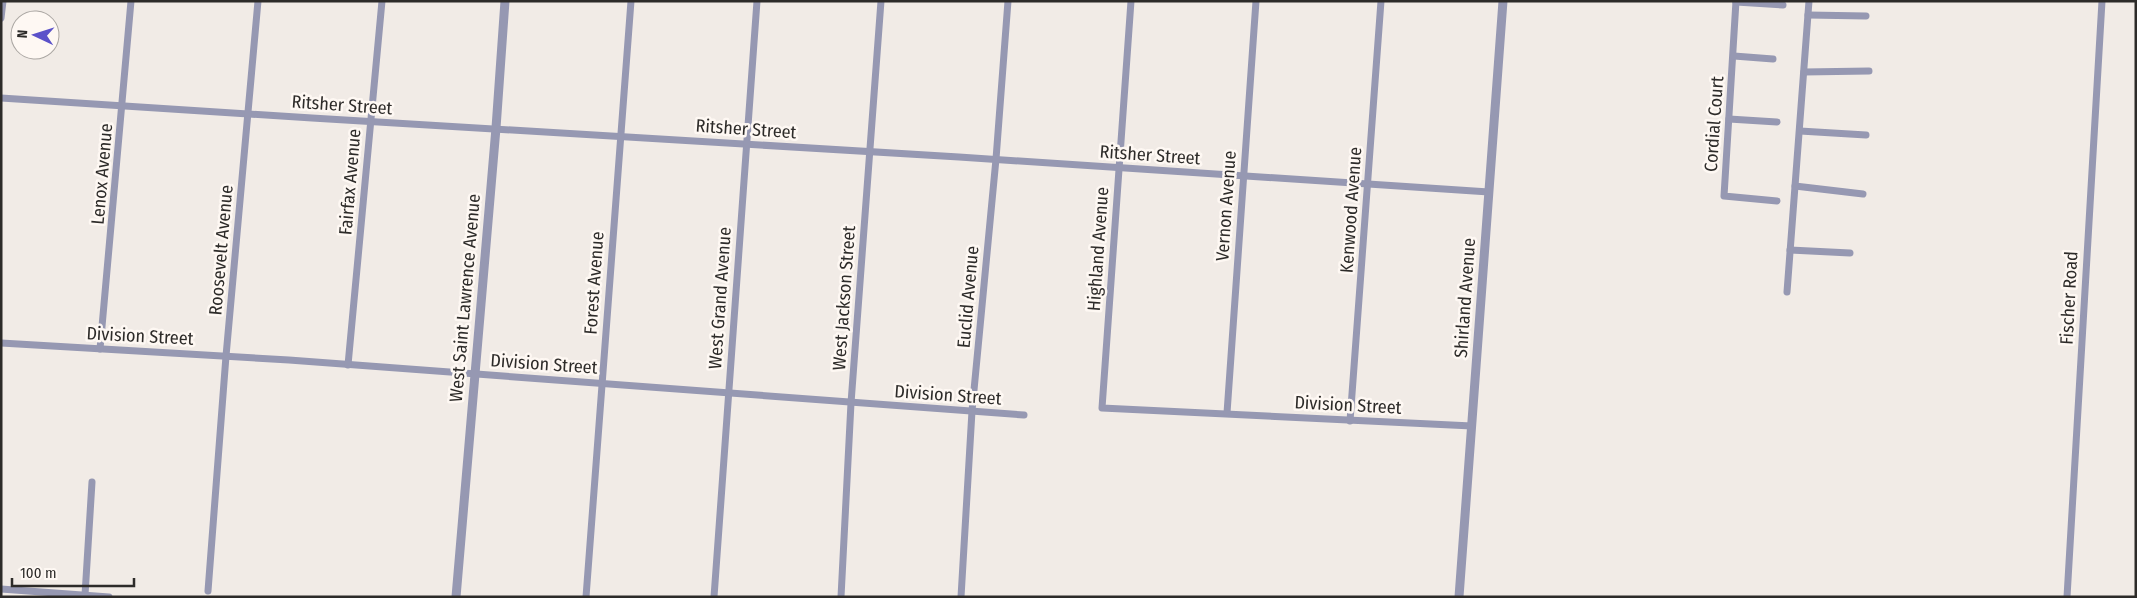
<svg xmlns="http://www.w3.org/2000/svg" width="2137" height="598" font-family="'Fira Sans Condensed',sans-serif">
<rect width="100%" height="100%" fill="#f1ebe6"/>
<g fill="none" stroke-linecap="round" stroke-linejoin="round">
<g stroke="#9698b2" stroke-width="7">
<path d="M1131,1L1102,408L1472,426"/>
<path d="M1736,1L1724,196L1777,201"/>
<path d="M1736,2L1783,5"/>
<path d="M1808,15L1866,16"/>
<path d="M1,18L3,1"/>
<path d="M1734,56L1773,59"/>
<path d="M1804,72L1869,71"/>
<path d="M1,98L312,118L959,157L1489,192"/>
<path d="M1729,119L1777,122"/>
<path d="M1800,131L1866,135"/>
<path d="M1795,186L1863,194"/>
<path d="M1790,250L1850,253"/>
<path d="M1787,292L1809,1"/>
<path d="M1,343L289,360L1024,415"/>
<path d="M100,349L131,1"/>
<path d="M348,365L382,1"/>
<path d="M1227,413L1256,1"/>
<path d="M1350,421L1381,1"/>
<path d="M1,589L109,597"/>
<path d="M208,591L226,356L258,1"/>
<path d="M85,595L92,482"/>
<path d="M586,597L631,1"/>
<path d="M714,597L757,1"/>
<path d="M841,597L851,403L881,1"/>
<path d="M961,597L972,411L996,159L1008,1"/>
<path d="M2067,597L2102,1"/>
</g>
<g stroke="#9698b2" stroke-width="9">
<path d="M456,597L496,128L505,1"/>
<path d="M1459,597L1503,1"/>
</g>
</g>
<g text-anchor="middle" stroke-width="5" stroke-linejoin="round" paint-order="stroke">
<g font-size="18" fill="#2d2b29" stroke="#fef8f3">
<text transform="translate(342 105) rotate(4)" y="6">Ritsher Street</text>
<text transform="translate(1714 124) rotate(-86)" y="6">Cordial Court</text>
<text transform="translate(746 129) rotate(4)" y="6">Ritsher Street</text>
<text transform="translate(1150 155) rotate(4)" y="6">Ritsher Street</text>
<text transform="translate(102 174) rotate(-85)" y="6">Lenox Avenue</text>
<text transform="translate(350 182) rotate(-85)" y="6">Fairfax Avenue</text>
<text transform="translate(1226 206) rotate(-86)" y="6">Vernon Avenue</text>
<text transform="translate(1351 210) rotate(-86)" y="6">Kenwood Avenue</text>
<text transform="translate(1098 249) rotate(-86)" y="6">Highland Avenue</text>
<text transform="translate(221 250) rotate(-85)" y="6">Roosevelt Avenue</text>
<text transform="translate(594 283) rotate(-86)" y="6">Forest Avenue</text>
<text transform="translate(968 297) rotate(-85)" y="6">Euclid Avenue</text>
<text transform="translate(465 298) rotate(-85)" y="6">West Saint Lawrence Avenue</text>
<text transform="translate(720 298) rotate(-86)" y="6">West Grand Avenue</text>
<text transform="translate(844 298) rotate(-86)" y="6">West Jackson Street</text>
<text transform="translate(1465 298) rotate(-86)" y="6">Shirland Avenue</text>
<text transform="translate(2069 298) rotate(-87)" y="6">Fischer Road</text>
<text transform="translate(140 336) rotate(3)" y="6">Division Street</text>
<text transform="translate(544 364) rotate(4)" y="6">Division Street</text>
<text transform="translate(948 395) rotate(4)" y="6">Division Street</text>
<text transform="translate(1348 405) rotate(3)" y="6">Division Street</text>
</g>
</g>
<rect width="2137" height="598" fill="none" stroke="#2d2b29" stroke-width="5"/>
<g transform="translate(35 35) rotate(274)"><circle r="24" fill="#fef8f3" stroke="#aaa6a2"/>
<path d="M0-4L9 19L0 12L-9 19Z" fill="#5b51c9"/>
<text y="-8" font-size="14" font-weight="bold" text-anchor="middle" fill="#2d2b29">N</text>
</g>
<path d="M12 578v8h122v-8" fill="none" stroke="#2d2b29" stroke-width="2.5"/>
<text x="20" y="578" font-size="15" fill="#2d2b29" stroke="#fef8f3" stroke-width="4" paint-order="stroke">100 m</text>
</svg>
